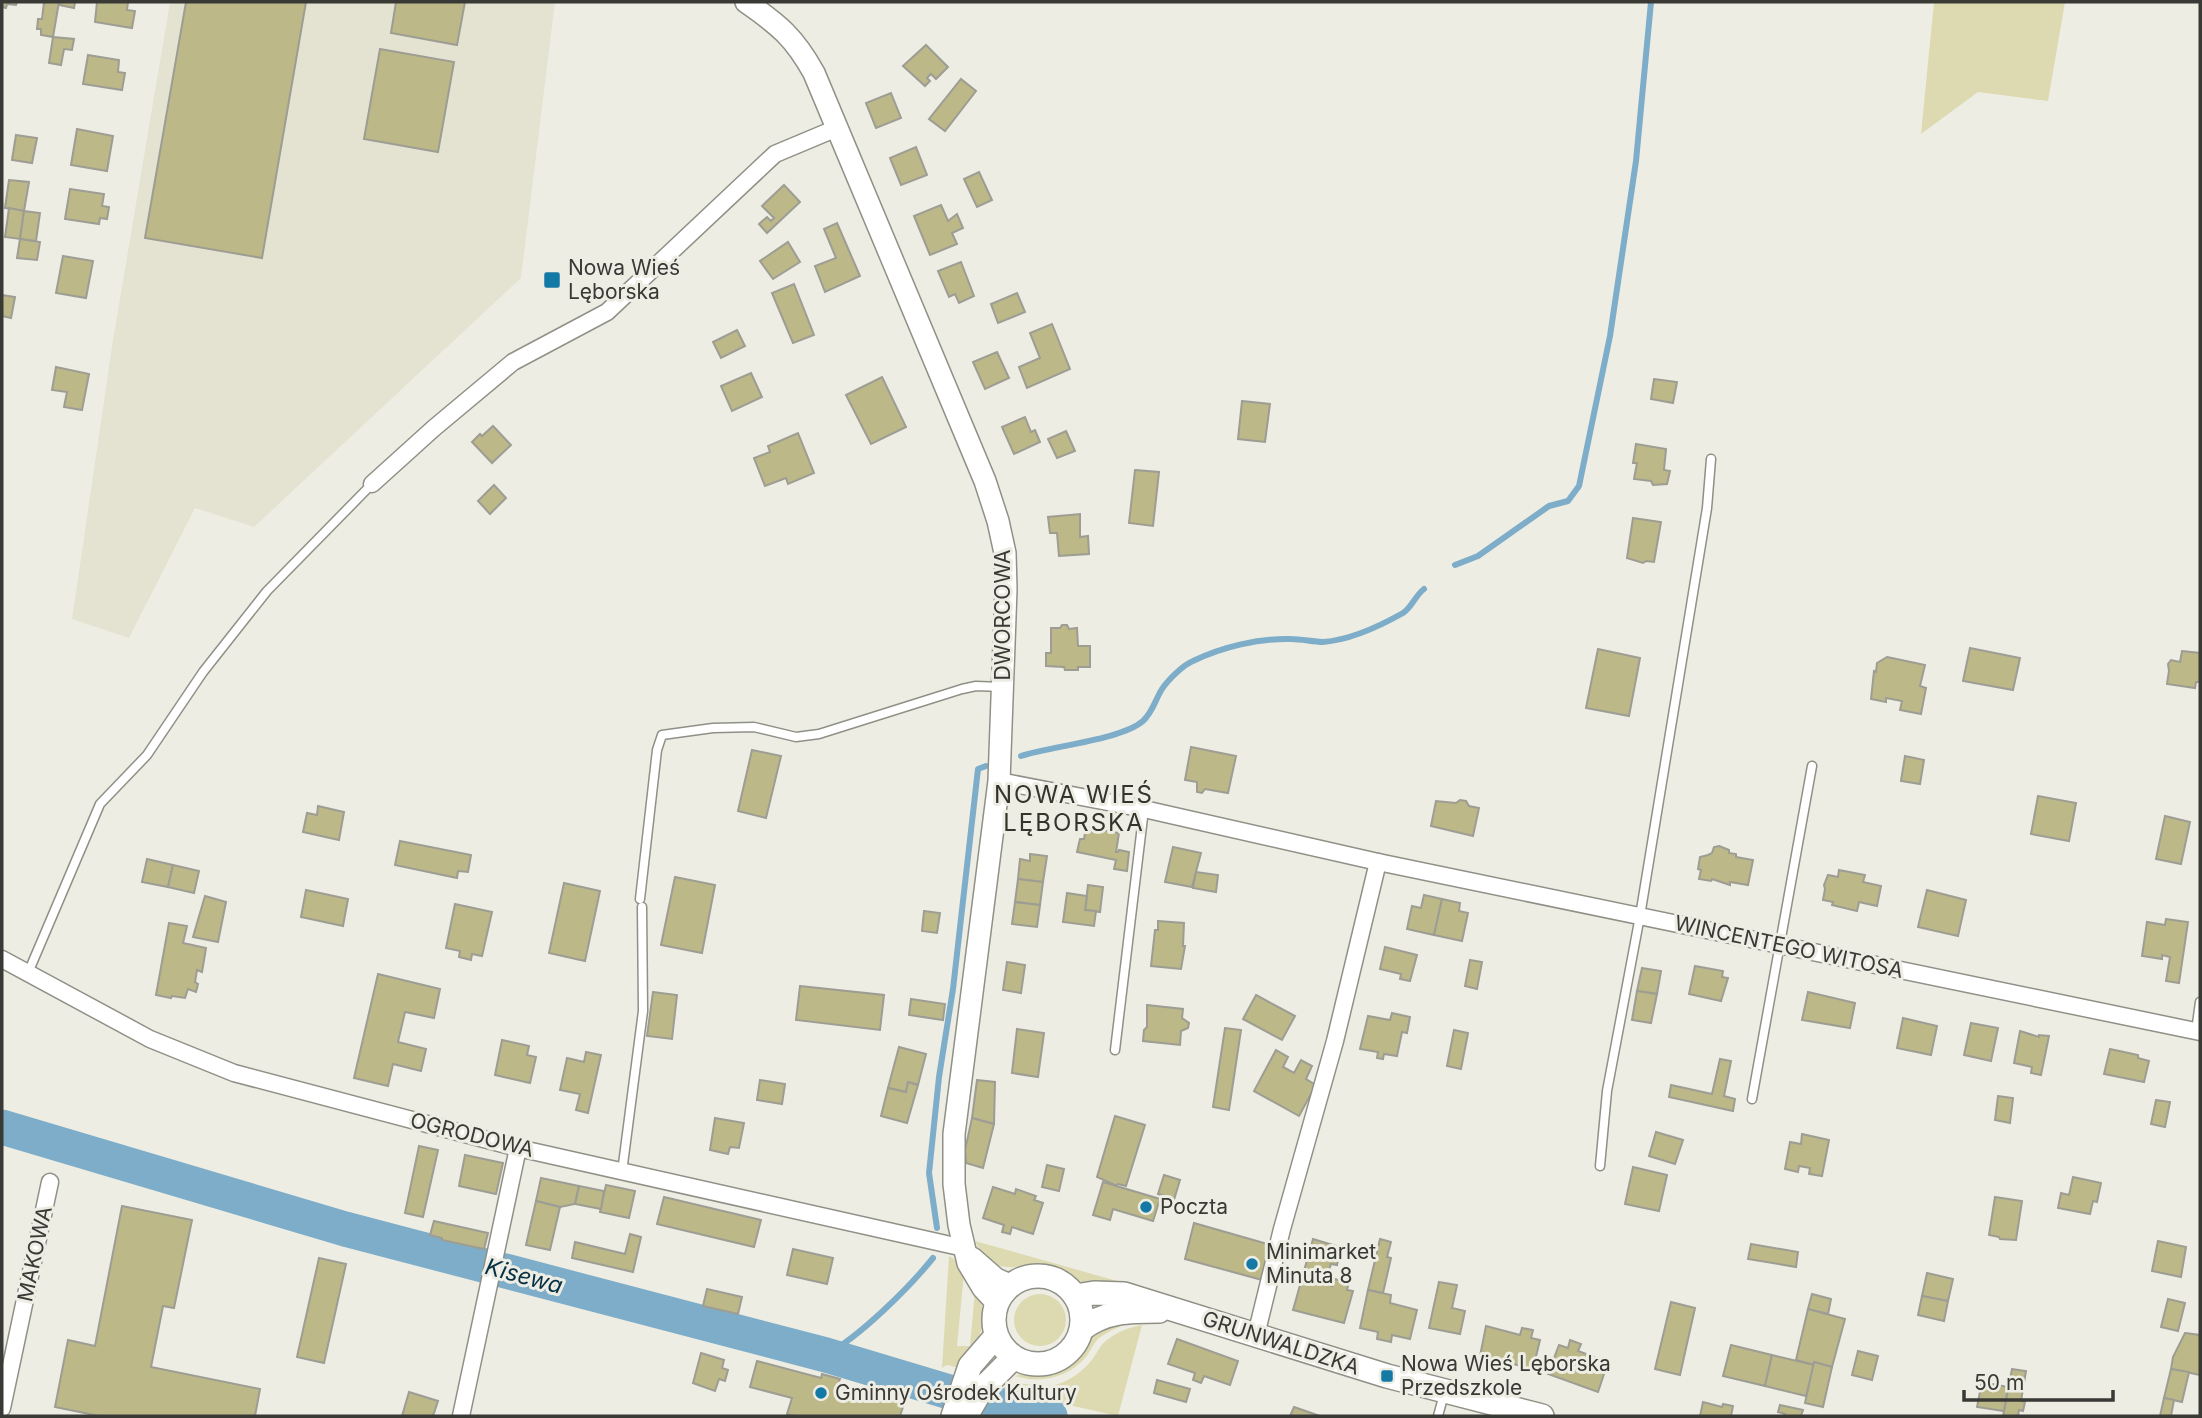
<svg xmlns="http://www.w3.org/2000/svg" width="2202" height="1418" font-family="Inter,sans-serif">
<rect width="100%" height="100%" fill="#eeede4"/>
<path fill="#e4e3d2" d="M170,2H555L521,278L254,527L195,508L129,638L72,619L113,340Z"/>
<g fill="#dddab1">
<path d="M1934,2H2065L2048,101L1978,92L1921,134Z"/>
<path d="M975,1241L1149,1290C1129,1288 1108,1289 1089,1285C1077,1282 1067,1272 1055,1268C1022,1259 996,1284 975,1241Z"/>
<path d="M949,1256L957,1261L964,1273L957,1346H970L975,1291C994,1320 977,1343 960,1368L947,1365L942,1368Z"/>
<circle cx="1040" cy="1320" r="26"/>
<path d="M1112,1323H1127C1118,1328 1106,1332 1098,1339C1093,1344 1090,1352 1086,1357C1068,1378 1040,1384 1015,1376C1029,1370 1044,1376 1059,1370C1079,1361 1081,1349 1094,1335C1099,1330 1106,1326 1112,1323Z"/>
<path d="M1142,1325L1118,1416L1001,1390C1014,1377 1037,1389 1054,1385C1069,1382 1085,1370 1094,1357C1098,1351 1101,1344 1107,1340C1117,1332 1130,1327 1142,1325Z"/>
</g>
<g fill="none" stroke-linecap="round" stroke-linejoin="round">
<g stroke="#7dadc8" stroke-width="6">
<path d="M1455,565L1478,556L1549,506L1568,501L1579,486L1610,336L1636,161L1651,2"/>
<path d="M1021,756C1051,746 1121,740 1143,721C1153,712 1155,700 1162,689C1168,680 1183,665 1193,661C1222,647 1259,638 1291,639C1302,639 1313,642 1323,642C1350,640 1380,626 1403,613C1412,607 1415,596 1424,589"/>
<path d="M937,1228L929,1173L939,1077L953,989L978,769L986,766"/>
<path d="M826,1355C860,1336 908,1289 933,1258"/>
</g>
<path stroke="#7dadc8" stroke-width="35" d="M2,1127L345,1229L826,1355L976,1400L1050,1416"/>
</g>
<g fill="#bcb888" stroke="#9d9d94" stroke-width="2">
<path d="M2,2H17L16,5L7,4L6,8L2,7Z"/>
<path d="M44,2H59L53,37L41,35V29H37L38,19H42Z"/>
<path d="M59,2H75L74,8L59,5Z"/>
<path d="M97,2H128L127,10L135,11L132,28L95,22Z"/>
<path d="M186,2H306L262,258L145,238Z"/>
<path d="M396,2H465L457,45L391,33Z"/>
<path d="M53,37L74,39L72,50L64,49L61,65L49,63Z"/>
<path d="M926,45L948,67L936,79L931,74L927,78L930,81L925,86L903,66Z"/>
<path d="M380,49L454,62L438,152L364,139Z"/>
<path d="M88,55L119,60L118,72L125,73L122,90L83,84Z"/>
<path d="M961,79L976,91L945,131L929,119Z"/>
<path d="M891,93L901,118L876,128L866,103Z"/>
<path d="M77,129L113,136L107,171L71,165Z"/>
<path d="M16,135L37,138L32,163L12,160Z"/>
<path d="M916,147L927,175L901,185L890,158Z"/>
<path d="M979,172L992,200L977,207L964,179Z"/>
<path d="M9,180L29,182L24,211L5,208Z"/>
<path d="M784,185L800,202L767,233L759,224L767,217L771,221L774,218L762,206Z"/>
<path d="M70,189L104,194L102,206L109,207L107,219L100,218L99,224L65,219Z"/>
<path d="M941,205L948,221L957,214L963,228L952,233L957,244L930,255L914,216Z"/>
<path d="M9,208L24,211L20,239L5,237Z"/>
<path d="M24,211L40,213L36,241L20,239Z"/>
<path d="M837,223L860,276L825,292L815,266L836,258L824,229Z"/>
<path d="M20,239L40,242L37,260L17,258Z"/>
<path d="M788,242L800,262L773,279L760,261Z"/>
<path d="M63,256L93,261L86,298L56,293Z"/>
<path d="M961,262L974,296L959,303L955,294L949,297L938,271Z"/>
<path d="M794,284L814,335L793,343L772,293Z"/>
<path d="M1017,293L1025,312L998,323L991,304Z"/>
<path d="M2,295L15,297L11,318L2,316Z"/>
<path d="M1052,324L1070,369L1027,388L1019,367L1040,358L1030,333Z"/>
<path d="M737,330L745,346L721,358L713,342Z"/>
<path d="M997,352L1009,378L985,389L973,362Z"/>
<path d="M56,367L89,374L82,410L64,407L67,392L52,390Z"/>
<path d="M751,373L762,397L732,411L721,386Z"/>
<path d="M882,377L906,427L871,444L846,395Z"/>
<path d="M1654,379L1677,382L1673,403L1651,399Z"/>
<path d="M1242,401L1270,404L1265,442L1238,439Z"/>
<path d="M1025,417L1031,432L1035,430L1040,442L1014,454L1002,427Z"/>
<path d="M493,426L511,445L492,463L472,442L480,434L482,436Z"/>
<path d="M1066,431L1075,451L1057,458L1048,439Z"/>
<path d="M798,433L814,473L788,484L786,478L765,486L754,458L770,452L768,446Z"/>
<path d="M1636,444L1666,449L1664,470L1670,471L1667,484L1653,485L1651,481L1634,479L1637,463H1633Z"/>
<path d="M1135,470L1159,472L1153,526L1129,523Z"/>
<path d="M494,485L506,498L490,514L478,501Z"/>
<path d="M1080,514V537L1088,536L1089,554L1059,556L1057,533H1050L1048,517Z"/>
<path d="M1633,518L1661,522L1654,562L1646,561L1643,563L1627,558Z"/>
<path d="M1062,625H1067L1069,629L1077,628L1078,646H1090V667H1078V670H1065L1064,667L1046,666V653H1051V628H1060Z"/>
<path d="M1970,648L2020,658L2013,690L1963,681Z"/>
<path d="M1598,649L1640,658L1629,716L1586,708Z"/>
<path d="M2182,651L2200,653V682H2196L2195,688L2167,684L2169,671L2168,664L2171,660L2180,662Z"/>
<path d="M1887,657L1925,665L1920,686L1926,688L1921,714L1900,710L1902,701L1886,698V702L1871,699L1874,671L1876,672L1877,663Z"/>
<path d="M1191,747L1236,756L1228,793L1205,789L1202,793L1197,792V782L1185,780Z"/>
<path d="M752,750L781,756L766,818L738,811Z"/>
<path d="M1905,756L1924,760L1920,784L1901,781Z"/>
<path d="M2038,796L2076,803L2069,841L2031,834Z"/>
<path d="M1460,800L1466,801L1469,806L1479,808L1473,836L1431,826L1436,801L1456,803Z"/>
<path d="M318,806L344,812L339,840L303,832L307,813L317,815Z"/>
<path d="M2165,816L2190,822L2181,864L2156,859Z"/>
<path d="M1086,827L1119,833L1116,852H1118L1119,850L1129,852L1127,871L1114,869L1116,860L1077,852L1080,839H1084Z"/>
<path d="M400,841L471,855L468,872L458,871L457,878L395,865Z"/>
<path d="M1719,846L1729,850V853L1736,854V857L1753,860L1748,885L1730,882V885L1712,879L1711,881L1699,879L1701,870L1698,869L1700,857L1708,855L1712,853L1714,847Z"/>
<path d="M1173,847L1201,853L1192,887L1165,882Z"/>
<path d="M1030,854L1047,856L1043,882L1018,879L1020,859L1030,861Z"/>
<path d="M147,859L173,865L168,887L142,882Z"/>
<path d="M173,865L199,871L194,893L168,887Z"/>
<path d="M1839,870L1865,875L1863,882L1881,886L1877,906L1859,902L1857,911L1832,905L1833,902L1823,900L1825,889L1824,885L1828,875L1838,877Z"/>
<path d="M1196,872L1218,875L1216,892L1193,888Z"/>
<path d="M675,877L715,885L702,953L661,945Z"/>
<path d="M1018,879L1043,882L1040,905L1015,902Z"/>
<path d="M564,883L600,891L585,961L549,953Z"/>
<path d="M1088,885L1103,887L1100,912L1085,910Z"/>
<path d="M306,890L348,899L343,926L301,917Z"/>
<path d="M1927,890L1966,900L1958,936L1918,927Z"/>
<path d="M1067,893L1087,896L1085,910L1096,911L1094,926L1063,922Z"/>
<path d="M1424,895L1442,899L1434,935L1407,929L1412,906L1421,908Z"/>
<path d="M205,896L226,902L218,942L193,937Z"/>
<path d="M1442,899L1460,903L1459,911L1468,913L1462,941L1434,935Z"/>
<path d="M1015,902L1040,905L1037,927L1012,924Z"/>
<path d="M455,904L492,912L482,956L472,954L471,960L459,957L460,951L446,948Z"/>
<path d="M924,911L940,913L937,933L922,931Z"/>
<path d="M2166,919L2188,922L2179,983L2166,981L2170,957L2162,955V959L2142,956L2147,922L2165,925Z"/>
<path d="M1158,921L1184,923L1183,946H1185L1181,969L1151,966L1155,930H1158Z"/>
<path d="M169,923L187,926L183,943L206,948L202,972L197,970L195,982L198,984L196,992L188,989L185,998L172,996L171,998L156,995Z"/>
<path d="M1385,947L1417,955L1410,981L1400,979L1401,974L1380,969Z"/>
<path d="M1470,960L1482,962L1477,989L1465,986Z"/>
<path d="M1007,962L1025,965L1021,993L1003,990Z"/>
<path d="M1695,966L1723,971L1722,977L1728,978L1721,1001L1689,994Z"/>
<path d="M1642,968L1661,971L1657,994L1637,991Z"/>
<path d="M378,974L440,989L434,1018L405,1012L398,1042L426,1049L421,1071L393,1064L388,1086L354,1078Z"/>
<path d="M800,986L884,995L880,1030L796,1020Z"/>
<path d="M1637,991L1657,994L1651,1023L1632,1020Z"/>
<path d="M653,992L677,995L672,1039L647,1036Z"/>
<path d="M1808,992L1855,1003L1850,1028L1802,1020Z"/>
<path d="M1256,995L1295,1016L1282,1040L1243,1019Z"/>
<path d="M911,999L945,1004L943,1020L909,1015Z"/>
<path d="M1147,1005L1183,1009L1182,1018L1189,1023L1188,1028L1181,1031L1180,1045L1143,1041L1144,1030L1147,1027Z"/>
<path d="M1392,1013L1410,1017L1407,1033L1402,1032L1397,1056L1384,1054L1383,1059L1377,1058L1378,1052L1360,1049L1368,1016L1390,1020Z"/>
<path d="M1903,1018L1937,1026L1931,1055L1897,1048Z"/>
<path d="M1971,1023L1998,1028L1991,1061L1964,1055Z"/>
<path d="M1225,1028L1241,1030L1229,1110L1213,1107Z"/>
<path d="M1017,1029L1044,1033L1038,1077L1012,1073Z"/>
<path d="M1454,1030L1468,1033L1461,1069L1447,1066Z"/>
<path d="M2020,1031L2039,1037V1035L2049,1036L2041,1075L2031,1073L2032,1067L2014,1063Z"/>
<path d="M502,1040L529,1046L527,1055L536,1057L530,1083L495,1075Z"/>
<path d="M899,1047L926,1054L918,1085L908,1082L906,1092L888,1088Z"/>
<path d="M2110,1049L2138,1055V1058L2149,1061L2144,1082L2104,1074Z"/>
<path d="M1276,1050L1288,1057L1283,1067L1294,1073L1301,1060L1312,1066L1306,1079L1316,1085L1299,1116L1254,1091Z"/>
<path d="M586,1052L601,1055L588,1113L576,1110L580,1094L560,1090L567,1058L584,1062Z"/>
<path d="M1720,1059L1731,1061L1724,1096L1735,1099L1733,1111L1669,1097L1671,1085L1712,1094Z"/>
<path d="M760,1080L785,1084L782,1104L757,1100Z"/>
<path d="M977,1080L995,1082L994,1124L972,1118Z"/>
<path d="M908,1082L918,1085L907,1123L881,1116L888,1088L906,1092Z"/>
<path d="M1998,1096L2013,1098L2010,1123L1995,1120Z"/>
<path d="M2156,1100L2170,1102L2165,1127L2151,1124Z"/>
<path d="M1115,1116L1145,1125L1126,1186L1118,1184L1117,1186L1097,1177Z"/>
<path d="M715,1118L744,1123L739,1148L730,1147L728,1154L710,1150Z"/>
<path d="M972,1118L994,1124L983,1168L966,1163L965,1150Z"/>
<path d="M1656,1132L1683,1140L1675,1164L1649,1156Z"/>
<path d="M1802,1134L1829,1140L1822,1176L1809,1174L1810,1168L1799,1166L1798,1172L1785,1169L1790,1142L1801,1144Z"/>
<path d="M419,1146L438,1150L423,1217L405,1213Z"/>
<path d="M465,1155L503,1163L496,1194L459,1186Z"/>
<path d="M1047,1165L1064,1169L1059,1191L1042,1187Z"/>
<path d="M1633,1167L1667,1175L1659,1211L1625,1204Z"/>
<path d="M1164,1175L1180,1180L1173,1203L1167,1202L1168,1197L1158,1194Z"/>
<path d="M2073,1177L2101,1183L2097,1202L2093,1201L2090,1214L2058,1208L2061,1193L2069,1195Z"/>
<path d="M541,1178L579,1186L575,1204L560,1207L536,1201Z"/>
<path d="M1103,1182L1160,1199L1153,1221L1113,1209L1110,1220L1093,1215Z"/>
<path d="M606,1185L635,1191L629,1218L600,1212Z"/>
<path d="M579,1186L604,1191L601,1209L575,1204Z"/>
<path d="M993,1187L1015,1194L1016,1189L1036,1196L1034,1200L1043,1203L1033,1234L1012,1227L1010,1234L1002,1232L1004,1225L983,1218Z"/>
<path d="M664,1197L761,1220L754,1247L657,1224Z"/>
<path d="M1995,1197L2022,1201L2016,1240L2000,1239L1999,1237L1989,1235Z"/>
<path d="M536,1201L560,1207L550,1250L526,1245Z"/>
<path d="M122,1206L192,1220L174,1308L163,1306L151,1367L260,1389L255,1416H99L55,1407L68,1340L95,1346Z"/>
<path d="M434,1221L488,1233L484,1249L442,1240V1238L430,1235Z"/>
<path d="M1194,1223L1271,1245L1262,1280L1185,1259Z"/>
<path d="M630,1234L641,1237L633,1272L572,1258L575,1242L625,1254Z"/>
<path d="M1313,1239L1336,1246L1334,1254L1339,1256L1337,1265L1331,1264L1325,1284L1332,1286L1334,1279L1349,1282L1347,1290L1353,1291L1344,1323L1293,1310Z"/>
<path d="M1380,1239L1391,1242L1387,1257L1391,1258L1383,1293L1368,1290Z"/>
<path d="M2158,1241L2186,1247L2181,1277L2152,1271Z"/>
<path d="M1751,1244L1798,1252L1796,1267L1748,1259Z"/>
<path d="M793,1249L833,1258L827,1284L787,1275Z"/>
<path d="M319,1258L346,1264L324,1363L297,1357Z"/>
<path d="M1927,1273L1953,1279L1948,1301L1922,1296Z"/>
<path d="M1439,1282L1457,1285L1452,1308L1465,1311L1460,1334L1429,1328Z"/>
<path d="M707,1289L742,1297L738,1314L703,1306Z"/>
<path d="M1368,1290L1391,1295L1390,1303L1417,1310L1410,1339L1392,1335L1391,1342L1377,1339L1378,1332L1360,1328Z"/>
<path d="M1812,1294L1831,1299L1828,1314L1808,1309Z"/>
<path d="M1922,1296L1948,1301L1944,1321L1918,1315Z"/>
<path d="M2168,1299L2185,1303L2178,1331L2161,1327Z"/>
<path d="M1671,1302L1695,1308L1680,1375L1655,1369Z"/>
<path d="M1808,1309L1845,1319L1832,1367L1814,1362V1365L1796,1360Z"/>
<path d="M1486,1326L1520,1335L1522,1328L1533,1330L1531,1338L1540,1340L1533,1369L1480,1356Z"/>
<path d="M2185,1333L2200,1335V1375L2171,1369L2173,1357Z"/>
<path d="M1177,1339L1238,1361L1230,1385L1204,1376L1201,1383L1193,1380L1195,1373L1168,1364Z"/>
<path d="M1570,1340L1581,1344L1578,1351L1608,1362L1598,1392L1548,1374L1559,1345L1568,1348Z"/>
<path d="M1731,1345L1772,1355L1765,1386L1723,1376Z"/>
<path d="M1858,1351L1878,1356L1872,1380L1852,1375Z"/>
<path d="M701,1353L724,1360L722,1368L728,1370L725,1381L719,1379L715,1391L693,1383Z"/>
<path d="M1772,1355L1814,1365L1806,1396L1765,1386Z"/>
<path d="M757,1361L821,1378L822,1374L840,1379L838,1384L905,1401L900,1416H795L787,1414L792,1398L750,1387Z"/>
<path d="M1814,1362L1832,1367L1823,1407L1805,1403Z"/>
<path d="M2012,1369L2026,1371L2021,1401L2025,1402L2023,1411L2019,1410L2018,1416H2003Z"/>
<path d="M2171,1369L2189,1372L2182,1402L2164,1398Z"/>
<path d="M1157,1380L1190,1389L1186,1402L1154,1393Z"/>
<path d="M1982,1382L2008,1387L2004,1411L1977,1407Z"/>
<path d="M409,1392L438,1401L433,1416H402Z"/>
<path d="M2164,1398L2174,1400L2171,1416H2160Z"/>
<path d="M1703,1402L1722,1407L1723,1404L1733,1406L1731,1416H1700Z"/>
<path d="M1780,1405L1803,1410L1801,1416H1784L1785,1414L1778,1412Z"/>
<path d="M1294,1407L1320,1416H1290Z"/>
</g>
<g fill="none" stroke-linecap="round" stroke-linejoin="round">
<g stroke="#909087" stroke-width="11">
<g id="service">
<path d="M640,899L657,750L662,735L713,728L754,727L796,737L819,734L962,689L976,686L1002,687"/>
<path d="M28,973L100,804L147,755L203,672L267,591L372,484"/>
<path d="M2196,1031L2200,1002"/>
<path d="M1115,1050L1144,809"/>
<path d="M1752,1099L1812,766"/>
<path d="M1600,1166L1607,1091L1640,916L1707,508L1711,459"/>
<path d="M622,1172L643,1011L642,907"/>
<path d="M1438,1416L1444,1394"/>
</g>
</g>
<g stroke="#909087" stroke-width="19">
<g id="minor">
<path d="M372,484L434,428L513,362L607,312L775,154L837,128"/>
<path d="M999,781L1144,809L1378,862L2200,1032"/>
<path d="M2,959L150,1039L234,1073L518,1148L964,1248"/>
<path d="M1256,1335L1282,1229L1335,1041L1378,862"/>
<path d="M2,1408L50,1182"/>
<path d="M461,1416L518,1148"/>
</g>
</g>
<g stroke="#909087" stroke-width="24">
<g id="tertiary">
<path d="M746,2C779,25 794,37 814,73L985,481L998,521L1005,553L1006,589L999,781L954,1134V1184L959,1225L968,1263L983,1288L997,1303"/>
<path d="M972,1258L996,1279L1010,1285"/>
</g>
</g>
<g stroke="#909087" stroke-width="26">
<g id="secondary">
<circle cx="1038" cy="1320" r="44"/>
<path d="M1075,1296L1094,1293L1124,1294L1387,1376L1542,1416"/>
<path d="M1082,1329C1105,1311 1130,1311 1159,1311"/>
<path d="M953,1416L970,1366L996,1336"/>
<path d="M966,1416L982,1389L1013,1358"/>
</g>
</g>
<use href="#service" stroke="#fff" stroke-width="8"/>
<use href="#minor" stroke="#fff" stroke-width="16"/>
<use href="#tertiary" stroke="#fff" stroke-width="21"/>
<use href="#secondary" stroke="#fff" stroke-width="23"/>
</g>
<g fill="#1479a4" stroke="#eeede4" stroke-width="2.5">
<rect x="543" y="271" width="18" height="18" rx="3.5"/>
<circle cx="1146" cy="1207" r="7"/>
<circle cx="1252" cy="1264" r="7"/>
<rect x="1380" y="1369" width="14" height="14" rx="3.5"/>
<circle cx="821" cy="1393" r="7"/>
</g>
<g text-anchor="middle" stroke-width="6" stroke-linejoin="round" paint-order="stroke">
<g font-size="21" fill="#393935" stroke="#eeede4" text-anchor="start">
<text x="568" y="275">Nowa Wieś<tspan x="568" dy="24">Lęborska</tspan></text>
<text x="1160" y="1214">Poczta</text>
<text x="1266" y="1259">Minimarket<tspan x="1266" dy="24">Minuta 8</tspan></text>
<text x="1401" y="1371">Nowa Wieś Lęborska<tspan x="1401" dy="24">Przedszkole</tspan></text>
<text x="835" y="1400">Gminny Ośrodek Kultury</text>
</g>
<g font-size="21" fill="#393935" stroke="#eeede4">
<text transform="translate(1003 615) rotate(-90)" y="7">DWORCOWA</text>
<text transform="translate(1789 947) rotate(12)" y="7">WINCENTEGO WITOSA</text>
<text transform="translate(472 1135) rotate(14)" y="7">OGRODOWA</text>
<text transform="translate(35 1254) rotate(-78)" y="7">MAKOWA</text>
<text transform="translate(1281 1343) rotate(18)" y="7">GRUNWALDZKA</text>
</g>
<g font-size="23" font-style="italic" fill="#063145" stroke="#eeede4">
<text transform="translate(524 1276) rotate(15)" y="8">Kisewa</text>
</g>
<g font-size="24" letter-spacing="2" fill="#34332c" stroke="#eeede4">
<text x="1074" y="803">NOWA WIEŚ<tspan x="1074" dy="28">LĘBORSKA</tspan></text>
</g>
</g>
<rect width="2202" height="1418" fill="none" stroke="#393935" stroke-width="7"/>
<path d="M1964 1390v10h149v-10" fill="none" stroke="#393935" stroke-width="3.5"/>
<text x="1974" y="1390" font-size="21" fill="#393935" stroke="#eeede4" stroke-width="5" paint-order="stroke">50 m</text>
</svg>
